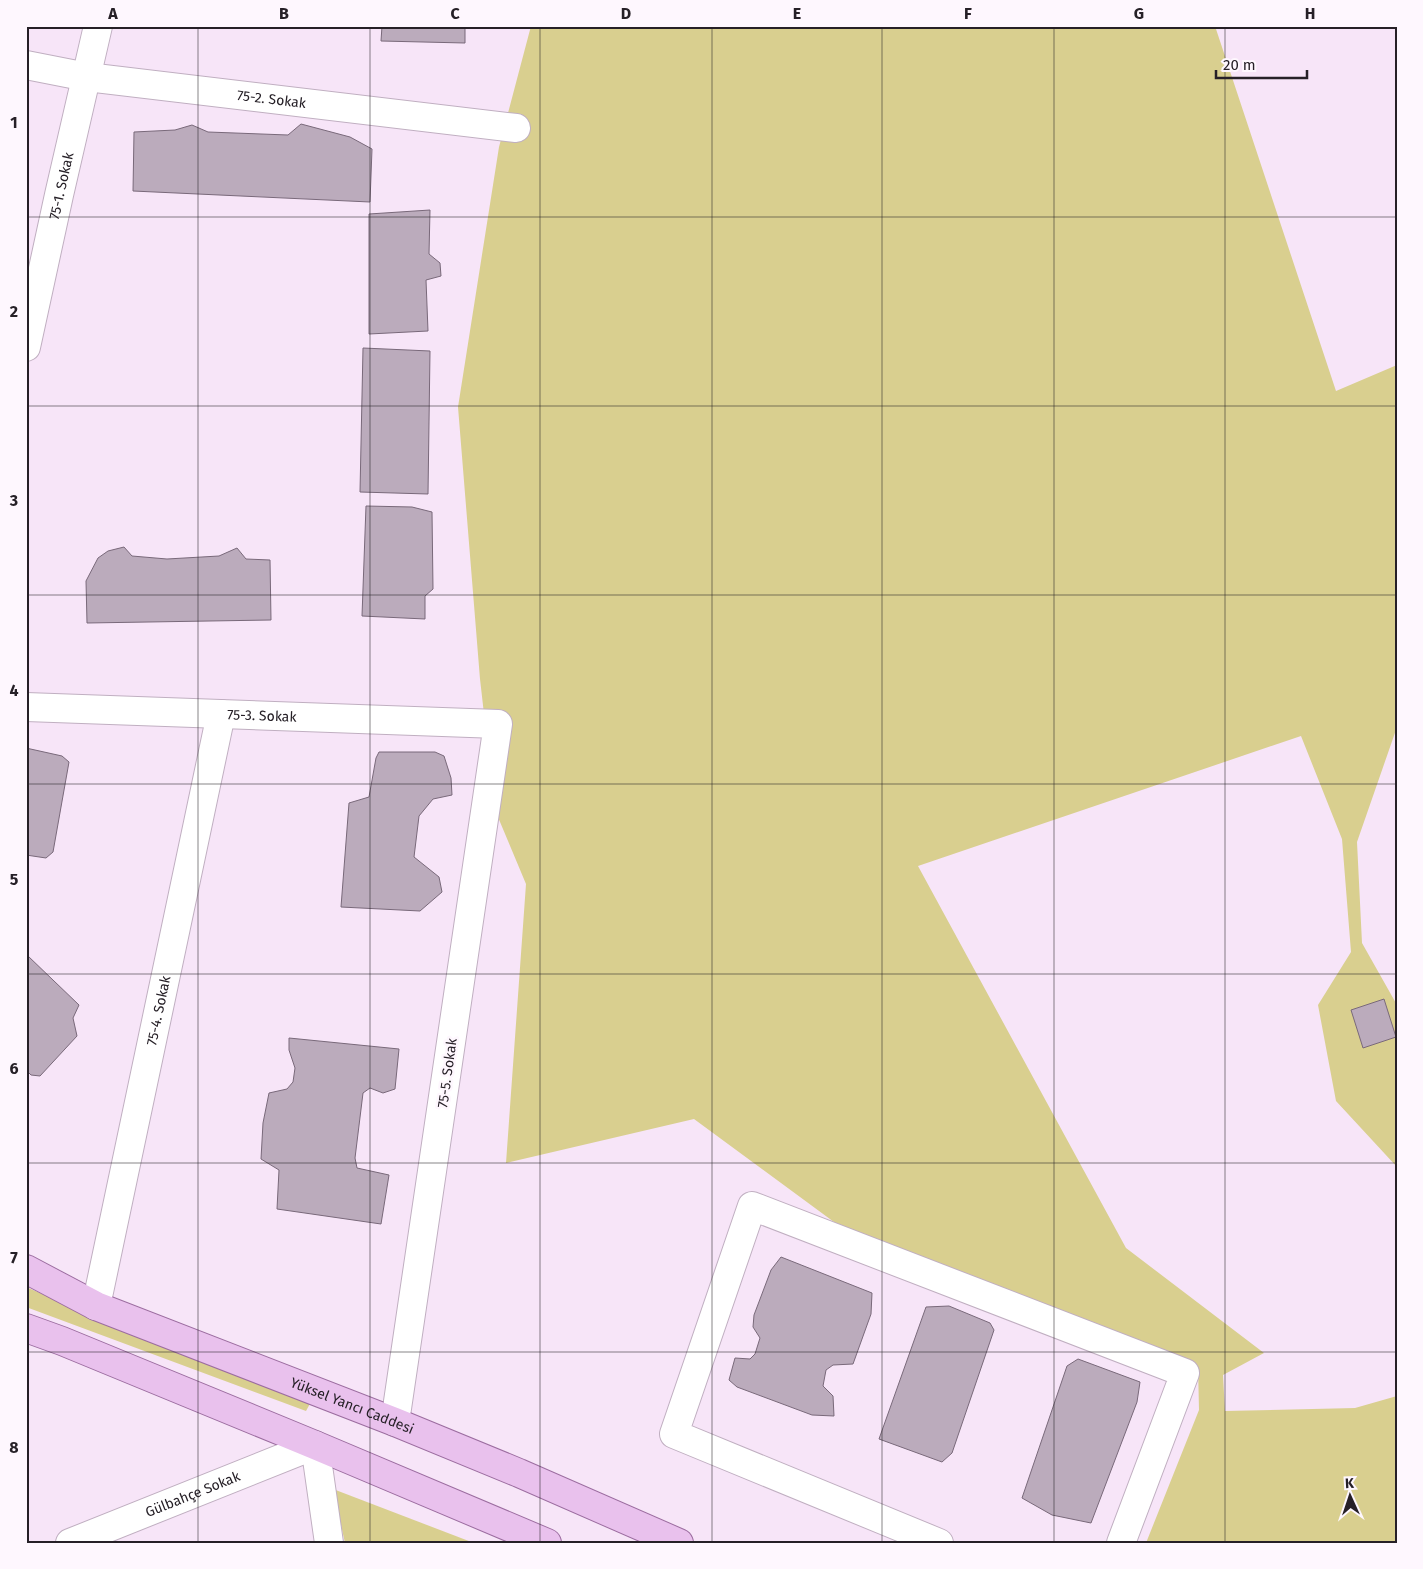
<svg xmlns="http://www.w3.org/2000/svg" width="1423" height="1569" font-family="'Fira Sans',sans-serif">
<rect width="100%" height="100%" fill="#f7e5f8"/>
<g fill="#d9cf8f">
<path d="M531,26H1215L1336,391L1397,365V727L1357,842L1362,943L1397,1005V1167L1336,1101L1318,1005L1351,952L1342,839L1301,736L918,866L1126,1248L1264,1353L1223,1375L1225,1411L1355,1408L1397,1396V1543H1146L1199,1410L1198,1366L853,1236L694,1119L506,1163L526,884L495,810L480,679L458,407L499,147Z"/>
<path d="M26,1287L106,1321L312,1400L306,1411L26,1307Z"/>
<path d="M333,1489L474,1543H345Z"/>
</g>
<g fill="#bbabbc" stroke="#79697a">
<path d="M382,26H465V43L381,41Z"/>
<path d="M301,124L350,137L372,149L370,202L133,191L134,132L175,130L192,125L208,132L288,135Z"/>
<path d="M430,210L429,254L440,263L441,276L426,280L428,331L369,334V214Z"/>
<path d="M363,348L430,351L428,494L360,492Z"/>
<path d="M366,506L412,507L432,512L433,589L425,596V619L362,616Z"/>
<path d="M124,547L132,556L167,559L219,556L237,548L246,559L270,560L271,620L87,623L86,581L98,558L108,551Z"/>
<path d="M26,748L62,756L69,762L53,852L46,858L26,855Z"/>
<path d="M379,752H435L444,756L451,778L452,795L433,799L419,816L414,857L439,877L442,892L420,911L341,907L349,803L369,797L376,758Z"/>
<path d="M28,956L79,1005L73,1018L77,1036L40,1076L31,1075L26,1070V958Z"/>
<path d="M1384,999L1396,1037L1363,1048L1351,1010Z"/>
<path d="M289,1038L399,1049L395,1089L383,1093L370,1088L363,1093L355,1158L357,1168L389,1175L381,1224L277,1209L279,1170L261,1159L263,1123L269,1093L287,1089L293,1082L295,1068L289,1050Z"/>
<path d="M781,1257L872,1293L871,1314L853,1364L833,1365L826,1370L823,1386L833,1396L834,1416L812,1415L737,1387L729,1380L735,1358L750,1359L755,1354L760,1338L753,1327L754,1315L771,1270Z"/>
<path d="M949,1306L990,1323L994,1330L952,1453L942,1462L879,1439L926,1307Z"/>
<path d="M1078,1359L1140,1382L1137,1402L1091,1523L1052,1515L1022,1498L1067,1366Z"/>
</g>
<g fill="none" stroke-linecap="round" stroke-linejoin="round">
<g stroke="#c0afc1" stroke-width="30">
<g id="minor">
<path id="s1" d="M26,65L87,77L516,128"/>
<path id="s2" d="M26,347L59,195L98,26"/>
<path id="s3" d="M26,707L498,724L395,1422"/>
<path id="s4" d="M96,1306L221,714"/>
<path id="s5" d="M70,1543L315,1445L329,1543"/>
<path d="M939,1543L674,1434L752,1206L1185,1373L1121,1543"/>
</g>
</g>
<g stroke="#9c6da0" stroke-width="30">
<g id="major">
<path id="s6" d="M26,1269L96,1306L395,1422L519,1473L679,1543"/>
<path d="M26,1328L62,1341L315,1445L547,1543"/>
</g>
</g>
<use href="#minor" stroke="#fff" stroke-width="28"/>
<use href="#major" stroke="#e9c1ed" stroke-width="28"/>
</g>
<path fill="none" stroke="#262027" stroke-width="1" stroke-opacity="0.55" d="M198,26V1543M370,26V1543M540,26V1543M712,26V1543M882,26V1543M1054,26V1543M1225,26V1543M26,217H1397M26,406H1397M26,595H1397M26,784H1397M26,974H1397M26,1163H1397M26,1352H1397"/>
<g text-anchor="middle" stroke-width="5" stroke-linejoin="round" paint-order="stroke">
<g font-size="14" fill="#262027" stroke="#fef7fe">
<text dy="5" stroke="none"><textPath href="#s1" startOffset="248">75-2. Sokak</textPath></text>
<text dy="5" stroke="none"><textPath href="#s2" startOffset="165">75-1. Sokak</textPath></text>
<text dy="5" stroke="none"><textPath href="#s3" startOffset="236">75-3. Sokak</textPath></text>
<text dy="5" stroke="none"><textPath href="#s4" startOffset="302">75-4. Sokak</textPath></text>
<text transform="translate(447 1073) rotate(-82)" y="5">75-5. Sokak</text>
<text dy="5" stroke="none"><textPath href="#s6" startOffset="354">Yüksel Yancı Caddesi</textPath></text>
<text dy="5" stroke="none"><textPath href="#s5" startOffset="132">Gülbahçe Sokak</textPath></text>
</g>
</g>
<rect width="1423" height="1569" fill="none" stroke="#fef7fe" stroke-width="55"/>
<g transform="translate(1350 1496) rotate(357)" stroke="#fef7fe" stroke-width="4" paint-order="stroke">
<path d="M0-4L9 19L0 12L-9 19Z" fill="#262027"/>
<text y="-8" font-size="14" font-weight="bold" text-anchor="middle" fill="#262027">K</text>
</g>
<path d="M1216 70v8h91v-8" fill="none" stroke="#262027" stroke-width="2.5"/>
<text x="1223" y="70" font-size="15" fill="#262027" stroke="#fef7fe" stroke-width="4" paint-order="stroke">20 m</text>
<rect x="28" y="28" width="1368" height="1514" fill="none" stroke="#262027" stroke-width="2"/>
<g font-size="16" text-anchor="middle" font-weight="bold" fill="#262027">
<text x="113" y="19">A</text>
<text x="284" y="19">B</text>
<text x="455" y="19">C</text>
<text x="626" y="19">D</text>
<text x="797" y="19">E</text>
<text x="968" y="19">F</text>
<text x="1139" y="19">G</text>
<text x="1310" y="19">H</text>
<text x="14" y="128">1</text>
<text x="14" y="317">2</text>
<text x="14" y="506">3</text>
<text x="14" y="696">4</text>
<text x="14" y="885">5</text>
<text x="14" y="1074">6</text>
<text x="14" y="1263">7</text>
<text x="14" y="1453">8</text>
</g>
</svg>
